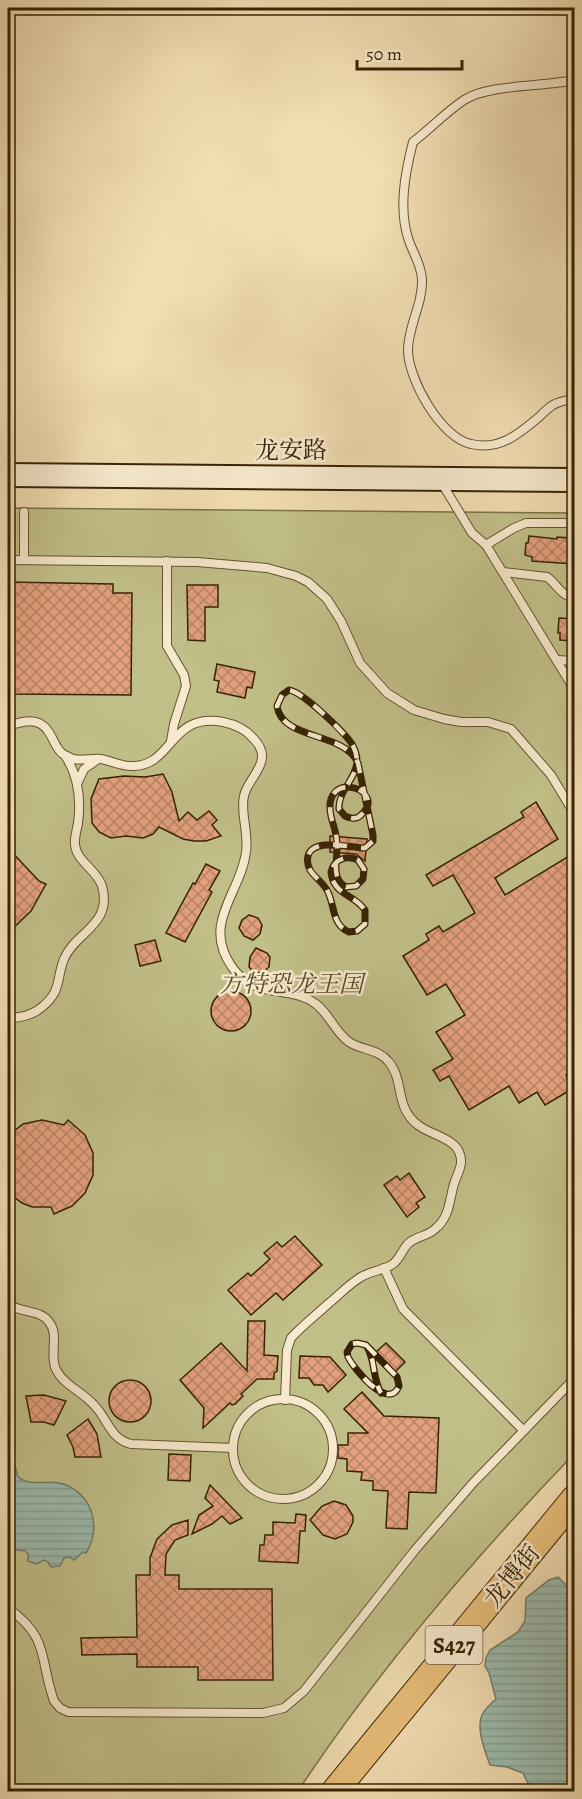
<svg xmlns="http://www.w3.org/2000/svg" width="582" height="1799" font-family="Alegreya,'Noto Serif SC',serif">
<defs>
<pattern id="water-rules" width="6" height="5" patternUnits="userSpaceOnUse" patternTransform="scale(1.5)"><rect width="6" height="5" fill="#9bbbae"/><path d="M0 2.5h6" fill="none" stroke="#86a094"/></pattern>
<pattern id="building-cross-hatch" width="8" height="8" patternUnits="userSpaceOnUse" patternTransform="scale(1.5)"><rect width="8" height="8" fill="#e2a07d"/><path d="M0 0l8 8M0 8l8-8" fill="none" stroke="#b88264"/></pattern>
</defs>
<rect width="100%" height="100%" fill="#f1ddb2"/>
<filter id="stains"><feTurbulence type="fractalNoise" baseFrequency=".00333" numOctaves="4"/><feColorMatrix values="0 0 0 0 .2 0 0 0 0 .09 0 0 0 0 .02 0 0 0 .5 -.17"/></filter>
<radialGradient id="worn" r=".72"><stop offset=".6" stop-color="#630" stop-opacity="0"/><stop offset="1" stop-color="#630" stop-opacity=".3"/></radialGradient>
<path fill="#c1bf88" stroke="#7c7146" stroke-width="1.5" d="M8,508L574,513V1454C474,1558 378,1670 298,1791H8Z"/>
<g fill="url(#water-rules)" stroke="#737e6a" stroke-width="1.5">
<path d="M8,1432L15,1440L13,1459L18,1477C31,1487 44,1480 59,1483C91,1490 103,1526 86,1553L83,1552L74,1560L69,1557L64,1558L60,1566L51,1567L48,1562L44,1560L36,1564L28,1561V1554L25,1551L17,1550L8,1542Z"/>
<path d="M558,1577L566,1585L574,1605V1791H532L523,1773L507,1767L490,1765C485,1751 475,1727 483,1713C486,1708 492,1703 496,1699L489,1673L485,1666L486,1658L490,1650L518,1632L525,1621L526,1598L549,1580Z"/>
</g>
<g fill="url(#building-cross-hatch)" stroke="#372304" stroke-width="1.5">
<path d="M529,536L557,539V537L571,538V540L574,541V564L532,561V557L525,555L526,543H528Z"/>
<path d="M8,582L113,584V593H132L131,695L8,694Z"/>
<path d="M187,585H218V607H205V641L188,640Z"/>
<path d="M559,618L574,619V641L560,640V633H558Z"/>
<path d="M217,664L255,672L252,688L247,687L245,698L217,692L219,681L214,680Z"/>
<path d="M163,774L172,792L179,821L188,812L197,820L209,811L217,820L212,825L221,836L206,841H194L183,839L159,827L153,834L143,838L126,836L111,838L99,832L92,823L91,799L99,779L124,776L145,777Z"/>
<path d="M536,802L558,839L495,878L505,895L574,853V1070L566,1075L574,1088L545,1105L537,1092L519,1103L509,1086L469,1110L449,1076L440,1081L433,1070L453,1059L436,1032L465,1015L446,984L427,995L403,956L429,940L426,934L439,926L443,932L475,913L453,875L433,886L426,875L524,817L521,812Z"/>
<path d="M330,836L367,839L365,861L356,854L330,852Z"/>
<path d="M8,848L39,881L46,884L31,911L8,933Z"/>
<path d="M206,864L220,871L209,890L212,892L185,942L166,933L193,883L195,884Z"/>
<path d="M249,915L258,918L262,925L260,934L253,940L244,936L239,928L242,920Z"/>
<path d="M155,940L161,961L140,966L135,945Z"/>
<path d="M256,948L267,953L270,957L269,967L262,973L254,972L249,967L250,957Z"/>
<circle cx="231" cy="1011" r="20"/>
<path d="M42,1120L64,1125L68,1120L85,1135L93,1153V1175L85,1193L72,1206L54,1214L51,1207H32L22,1203L8,1192V1136L23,1124Z"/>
<path d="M409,1173L425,1197L416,1203L419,1207L407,1217L384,1185L397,1176L400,1180Z"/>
<path d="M295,1236L322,1265L283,1300L276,1293L251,1315L228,1290L248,1273L251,1276L270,1259L264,1253L277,1242L282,1247Z"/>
<path d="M248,1321H265L264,1355L278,1356L277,1371L274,1373V1379H257L241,1394L243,1396L235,1404L232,1405L230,1403L203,1428L204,1408L180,1380L221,1343L247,1371Z"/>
<path d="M386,1343L405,1362L395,1372L376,1352Z"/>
<path d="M300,1356L330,1357L346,1375L328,1392L323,1385H314L309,1378H299Z"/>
<circle cx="130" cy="1401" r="21"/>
<path d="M362,1392L384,1416L439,1418L436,1493L409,1492L407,1529L386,1528L388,1491L373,1490V1481L361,1480L362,1472L347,1471V1459L338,1458V1445H348V1433H368L344,1409Z"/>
<path d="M44,1395L66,1401L54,1425L44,1422H31L26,1396Z"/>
<path d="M88,1419L97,1434L101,1457H75L73,1447L67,1435Z"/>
<path d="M169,1454L191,1455L190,1481L168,1480Z"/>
<path d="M210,1485L242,1518L230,1524L222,1516L212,1524L192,1534L199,1515L213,1506L205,1498Z"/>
<path d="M334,1501L346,1505L353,1516V1522L347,1534L335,1539L323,1535L310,1520L322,1506Z"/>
<path d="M296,1514L306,1515L305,1531H300L298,1563L259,1561L260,1545H264L265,1535H273V1522L295,1523Z"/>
<path d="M188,1520V1535L175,1540L166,1554L165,1575H179V1589H272L273,1680H198V1667H137V1654L82,1655L81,1638L137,1637L136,1575H150V1558L157,1539L172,1525Z"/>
</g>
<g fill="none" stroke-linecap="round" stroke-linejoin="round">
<g stroke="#665230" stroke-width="10">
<g id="service">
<path d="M574,80C543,87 489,84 464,100C446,112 430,129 413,142C405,173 398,210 409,241C414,255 421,264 422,279C423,304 408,326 408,350C408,379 441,438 471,444C499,451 519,434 539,417C543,413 548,408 553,405C559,401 568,400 574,399"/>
<path d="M441,482L472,533L486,545L574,689"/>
<path d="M486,545L514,528L526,523H574"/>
<path d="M8,560L197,562L267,568L296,576L308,582L327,599L341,621L360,663L387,693L414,710L444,719L461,722H488L511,729L551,775L574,813"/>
<path d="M24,560V512"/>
<path d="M167,561V646L184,675L186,686L174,724L171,741"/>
<path d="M503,572L547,577C558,585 560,595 574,598"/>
<path d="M557,660L574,661"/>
<path d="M8,726C21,722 38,716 48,731C54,739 55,748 63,754C65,755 71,758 73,759C82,761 92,758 101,759C112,761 122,767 134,766C173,765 170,712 223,722C233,724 245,729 252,737C277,761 248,776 244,796C240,812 249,833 246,852C241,893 201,923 232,967C256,1001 289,984 316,1004C330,1015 335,1032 349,1042C361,1050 378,1049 388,1061C405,1080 394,1107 418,1125C433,1137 462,1138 461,1163C460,1171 456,1177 454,1184C449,1201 450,1217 435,1229C428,1236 418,1236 410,1242C403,1247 401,1258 393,1264C383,1271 368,1271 358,1279C347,1286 338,1296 328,1304C316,1315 302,1326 291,1338L287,1350L285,1400"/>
<path d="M78,782L84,769L97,760"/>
<path d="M8,1019C20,1017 32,1016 42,1007C62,991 56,979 64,959C75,932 113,925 102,886C97,870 77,862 75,845C74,837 77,830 78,823C81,800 78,776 66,757"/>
<path d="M384,1268L403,1309L523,1430"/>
<path d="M8,1304C20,1313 40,1309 49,1322C59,1334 50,1352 55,1367C62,1385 82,1391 94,1405C108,1419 110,1439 131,1444L233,1448"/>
<circle cx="283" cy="1449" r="50"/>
<path d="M8,1608C50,1638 39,1658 54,1701L60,1708L68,1712L263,1713L284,1708L304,1691L415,1550L473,1483L574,1379"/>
</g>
</g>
<g stroke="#372304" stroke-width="26">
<path id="secondary" d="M8,475L574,480"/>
</g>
<g stroke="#372304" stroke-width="28">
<path id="primary" d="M334,1792L574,1499"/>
</g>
<use href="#service" stroke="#f6e9cd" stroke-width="8"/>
<use href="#secondary" stroke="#f6e9cd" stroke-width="22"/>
<use href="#primary" stroke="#e8be79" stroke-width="26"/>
<g stroke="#372304" stroke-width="7">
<g id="rail">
<path d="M282,695L277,706C282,741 344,731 358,763L373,835V841L365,848C351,848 313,837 308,856C307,860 308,866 310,870C315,878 324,883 328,892C335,907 332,925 349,932L357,931L365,924V910C354,894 333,895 331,872C334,859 346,855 358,860L364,869L363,879L356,886L346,887C330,878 338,859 337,844C337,834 333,825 331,816C321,768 388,789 362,814C357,820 351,819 345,816L339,809C338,791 356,779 357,762C357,755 355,749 352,744C344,732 303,692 289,690L282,695"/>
<path d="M366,1345L397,1377L399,1386C389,1412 354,1369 348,1357L347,1352L352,1344L357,1343L366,1345C376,1360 372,1378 381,1393"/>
</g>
</g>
<use href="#rail" stroke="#f6e9cd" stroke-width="4.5" stroke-dasharray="14" stroke-linecap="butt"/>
</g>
<g text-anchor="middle" stroke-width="5" stroke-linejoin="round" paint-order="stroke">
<rect fill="#f6e9cd" stroke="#705e40" stroke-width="1.5" x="425.5" y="1626" width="57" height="38" rx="4.5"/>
<g font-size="22" font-weight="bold" fill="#372304">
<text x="454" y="1653">S427</text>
</g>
<g font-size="24" fill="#372304" stroke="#f6e9cd">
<text x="291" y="458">龙安路</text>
<text transform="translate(512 1576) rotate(-51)" y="8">龙博街</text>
</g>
<g font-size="24" font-style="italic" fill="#5a4a25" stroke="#f6e9cd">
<text x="291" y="992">方特恐龙王国</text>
</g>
</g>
<rect width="582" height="1799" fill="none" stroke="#f1ddb2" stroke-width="30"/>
<rect x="9" y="9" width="564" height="1781" fill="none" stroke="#372304" stroke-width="3"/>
<rect x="15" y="15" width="552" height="1769" fill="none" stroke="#372304" stroke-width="1.5"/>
<path d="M357 60v9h105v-9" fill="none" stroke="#372304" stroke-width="3"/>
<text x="366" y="60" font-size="18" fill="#372304" stroke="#f6e9cd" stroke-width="4.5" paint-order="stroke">50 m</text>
<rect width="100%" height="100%" filter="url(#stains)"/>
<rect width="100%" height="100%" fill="url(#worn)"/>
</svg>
